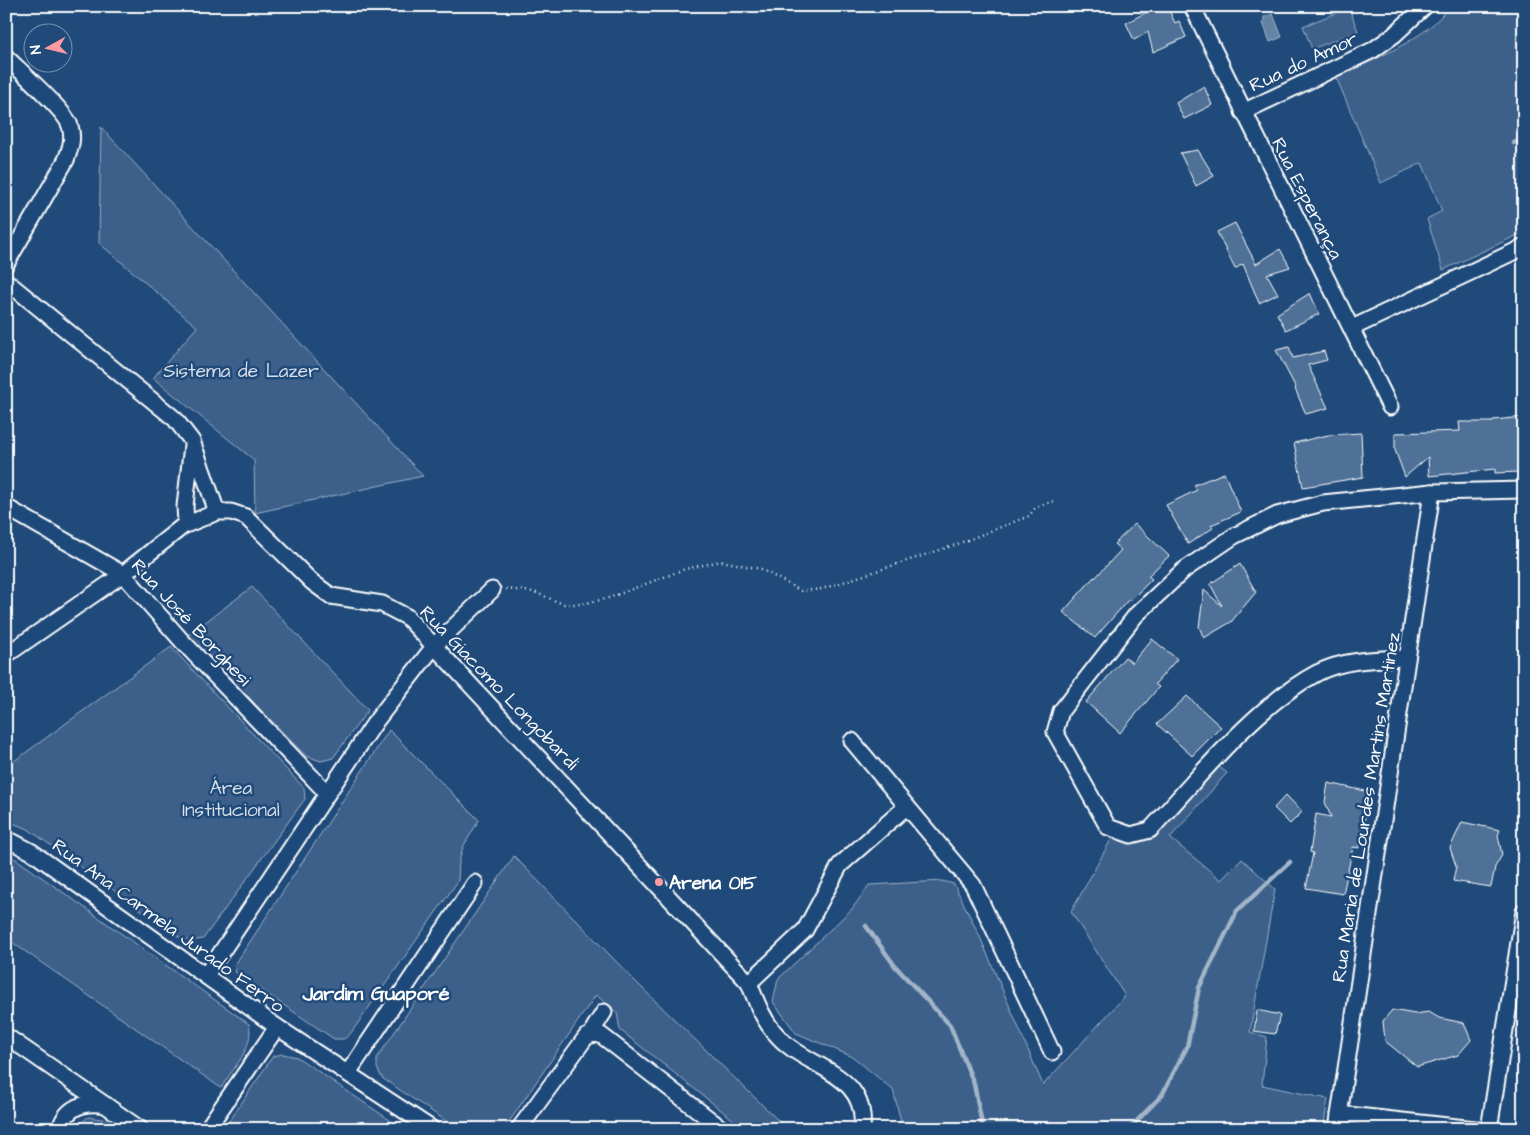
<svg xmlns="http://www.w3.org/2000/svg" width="1530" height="1135" font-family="'Architects Daughter',sans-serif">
<rect width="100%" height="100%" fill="#1f4a7a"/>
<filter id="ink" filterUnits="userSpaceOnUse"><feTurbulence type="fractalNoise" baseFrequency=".02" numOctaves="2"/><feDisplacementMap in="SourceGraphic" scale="10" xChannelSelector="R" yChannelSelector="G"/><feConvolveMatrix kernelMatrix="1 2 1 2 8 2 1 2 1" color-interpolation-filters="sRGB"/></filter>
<g filter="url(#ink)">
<g fill="#3c618b" stroke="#9eb0c5">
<path d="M1448,6H1524V232L1443,270L1427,219L1442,211L1422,163L1381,183L1336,77C1365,64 1435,35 1448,6Z"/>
<path d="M1349,8L1358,31L1312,49L1303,26Z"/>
<path d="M101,127L423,476L255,513L254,460L153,378L197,327L99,243Z"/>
<path d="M252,587L368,710L333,758L321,761L306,756L188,635Z"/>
<path d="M171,647L304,788L305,799L203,939L190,941L179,937L28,829L15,824L6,825V767Z"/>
<path d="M389,730L479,820L463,847L459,861L458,881L351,1033L344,1039H334L236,973L234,966Z"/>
<path d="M1218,766L1227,773L1170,838L1221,880L1242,859L1275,889L1250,1032L1267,1037L1262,1085L1328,1099L1323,1129H903L893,1090L853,1057L796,1033L773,1002L778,979L852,909L869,885L942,881L954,884L980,937L1043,1085L1125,996L1071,912L1113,836L1136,843L1155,836Z"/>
<path d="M6,856L16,859L249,1024C255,1047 232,1069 221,1088L6,938Z"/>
<path d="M514,856L639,985L787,1129H745L620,1030L617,1013L596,995L504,1129H458L382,1078L377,1068V1058Z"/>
<path d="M283,1054L297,1057L403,1129H277L273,1126L271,1129H224L273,1056Z"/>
<path d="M88,1117L108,1120L123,1129H74Z"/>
</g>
<path fill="#6583a4" stroke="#a3b5c8" d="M1273,14L1282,37L1270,42L1263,23L1264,17Z"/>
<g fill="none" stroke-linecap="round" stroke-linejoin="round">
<g stroke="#a3b5c8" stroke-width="4.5">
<path d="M1514,143L1524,138"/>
<path d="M866,926L895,966L950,1025L974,1084L983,1129"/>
<path d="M1129,1129L1162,1095L1187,1047L1199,988L1237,911L1290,862"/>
</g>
</g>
<g fill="#507197" stroke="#fff">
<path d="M1158,6H1167L1175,23L1179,21L1186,37L1153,52L1148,32L1134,40L1126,23Z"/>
<path d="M1204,86L1212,105L1184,119L1176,103Z"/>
<path d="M1198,150L1214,176L1196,186L1180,153Z"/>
<path d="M1235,223L1256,264L1280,249L1290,267L1267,274L1278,294L1259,303L1243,264L1235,269L1217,232Z"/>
<path d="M1310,293L1319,314L1286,330L1277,314Z"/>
<path d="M1289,347L1293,358L1324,351L1327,360L1308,365L1328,408L1306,414L1295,389L1296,388L1276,350Z"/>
<path d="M1524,417V464H1519V472L1495,473V469L1429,476L1428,457L1405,477L1395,450V433L1460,431L1459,422H1493V420Z"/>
<path d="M1361,433L1363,477L1303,487L1294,443L1328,435Z"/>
<path d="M1224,473L1241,512L1211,525L1213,528L1188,544L1166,505L1197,490L1194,485Z"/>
<path d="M1135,524L1169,556L1148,576L1152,579L1130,601L1129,599L1095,638L1063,612L1094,577L1095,578L1121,550L1114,544Z"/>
<path d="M1240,564L1256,592L1231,622L1204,638L1199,627L1204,590L1222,606L1210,584Z"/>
<path d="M1152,639L1177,659L1155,684L1159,687L1120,733L1086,702L1125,657L1132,663Z"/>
<path d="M1187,696L1221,727L1192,756L1157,724Z"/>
<path d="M1328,783L1370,792L1359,848L1353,847L1343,894L1306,888L1313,853L1310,852L1316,814L1331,817L1325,802Z"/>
<path d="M1286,795L1302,812L1290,824L1274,808Z"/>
<path d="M1462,822L1500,830L1498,835L1502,855L1495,867L1491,887L1453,881L1456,866L1450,848Z"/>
<path d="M1257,1010L1280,1015L1275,1034L1254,1031Z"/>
<path d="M1392,1010L1415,1014L1429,1012L1439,1018L1464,1023L1471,1040L1458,1055L1417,1067L1385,1041L1383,1021Z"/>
</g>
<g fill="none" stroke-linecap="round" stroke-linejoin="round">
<g stroke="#fff" stroke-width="19">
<g id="street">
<path d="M1192,6L1390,407"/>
<path d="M6,57C19,70 66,111 70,126C74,139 70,149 66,160L6,264"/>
<path d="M1243,112L1373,50L1394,35L1425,6"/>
<path d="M6,281L175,419L192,441L217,512"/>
<path d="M1352,328L1524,247"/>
<path d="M6,507L123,574L182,641L327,793"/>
<path d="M186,524L185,506L192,445"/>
<path d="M6,655L123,574L183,526L217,512H231L246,517L312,582L331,596L382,604L407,617L749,983C756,1001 763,1020 776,1034C805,1069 868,1071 862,1129"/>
<path d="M1407,658C1378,659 1344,659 1317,673C1255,706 1198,778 1150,830L1131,835L1108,827L1055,732L1061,711L1136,615L1184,570L1234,536L1277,515L1323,503L1432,492L1524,490"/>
<path d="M852,741L973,885L1052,1052"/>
<path d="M6,841L13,842L32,852L277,1027L432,1129"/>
<path d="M206,975L376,721L435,645L492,590"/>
<path d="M749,983L805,930L840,865L906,807"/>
<path d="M593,1034L601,1035L722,1129"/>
<path d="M6,1036L140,1129"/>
<path d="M348,1073L475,883"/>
<path d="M1339,1114L1475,1129"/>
<path d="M60,1129C66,1106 85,1101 106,1105"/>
<path d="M207,1129L277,1027"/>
<path d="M519,1129L586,1037L593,1034L594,1028L604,1012"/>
<path d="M1337,1129L1432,492"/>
<path d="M1489,1129L1524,911"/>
</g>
</g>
<path stroke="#fff" stroke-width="2.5" stroke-dasharray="1 4" stroke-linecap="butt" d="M506,589L534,592L563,604H580L606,599L685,569L721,561L761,569L801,591L822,589L955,545L1029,516L1036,507L1057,500"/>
<use href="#street" stroke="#1f4a7a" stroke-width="15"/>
</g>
</g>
<circle fill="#ff9aa2" stroke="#1f4a7a" stroke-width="2" cx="659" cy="882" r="5"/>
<g text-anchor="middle" stroke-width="5" stroke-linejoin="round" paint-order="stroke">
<g font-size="19" fill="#fff" stroke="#1f4a7a">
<text transform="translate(1303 61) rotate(-25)" y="7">Rua do Amor</text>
<text transform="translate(1308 198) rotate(63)" y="7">Rua Esperança</text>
<text transform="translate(192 622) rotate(47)" y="7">Rua José Borghesi</text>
<text transform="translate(500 687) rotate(46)" y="7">Rua Giacomo Longobardi</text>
<text transform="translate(1365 807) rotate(-81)" y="7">Rua Maria de Lourdes Martins Martinez</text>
<text transform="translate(169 925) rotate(36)" y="7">Rua Ana Carmela Jurado Ferro</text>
</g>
<g font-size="19" fill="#d8dfe8" stroke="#1f4a7a">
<text x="241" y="377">Sistema de Lazer</text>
<text x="231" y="794">Área<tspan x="231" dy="22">Institucional</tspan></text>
</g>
<g font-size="19" font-weight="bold" fill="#fff" stroke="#1f4a7a" text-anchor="start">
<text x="669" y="889">Arena 015</text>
</g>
<g font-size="20" font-weight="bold" fill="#fff" stroke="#1f4a7a">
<text x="376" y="1000">Jardim Guaporé</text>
</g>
</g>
<rect width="1530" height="1135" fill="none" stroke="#1f4a7a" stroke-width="25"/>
<rect x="12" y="12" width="1505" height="1110" fill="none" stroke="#fff" stroke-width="2" filter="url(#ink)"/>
<g transform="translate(48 48) rotate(262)"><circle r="24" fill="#1f4a7a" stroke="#7992af"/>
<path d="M0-4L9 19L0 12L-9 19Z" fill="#ff9aa2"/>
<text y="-8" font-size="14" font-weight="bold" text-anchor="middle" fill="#ffffff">N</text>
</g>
</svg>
